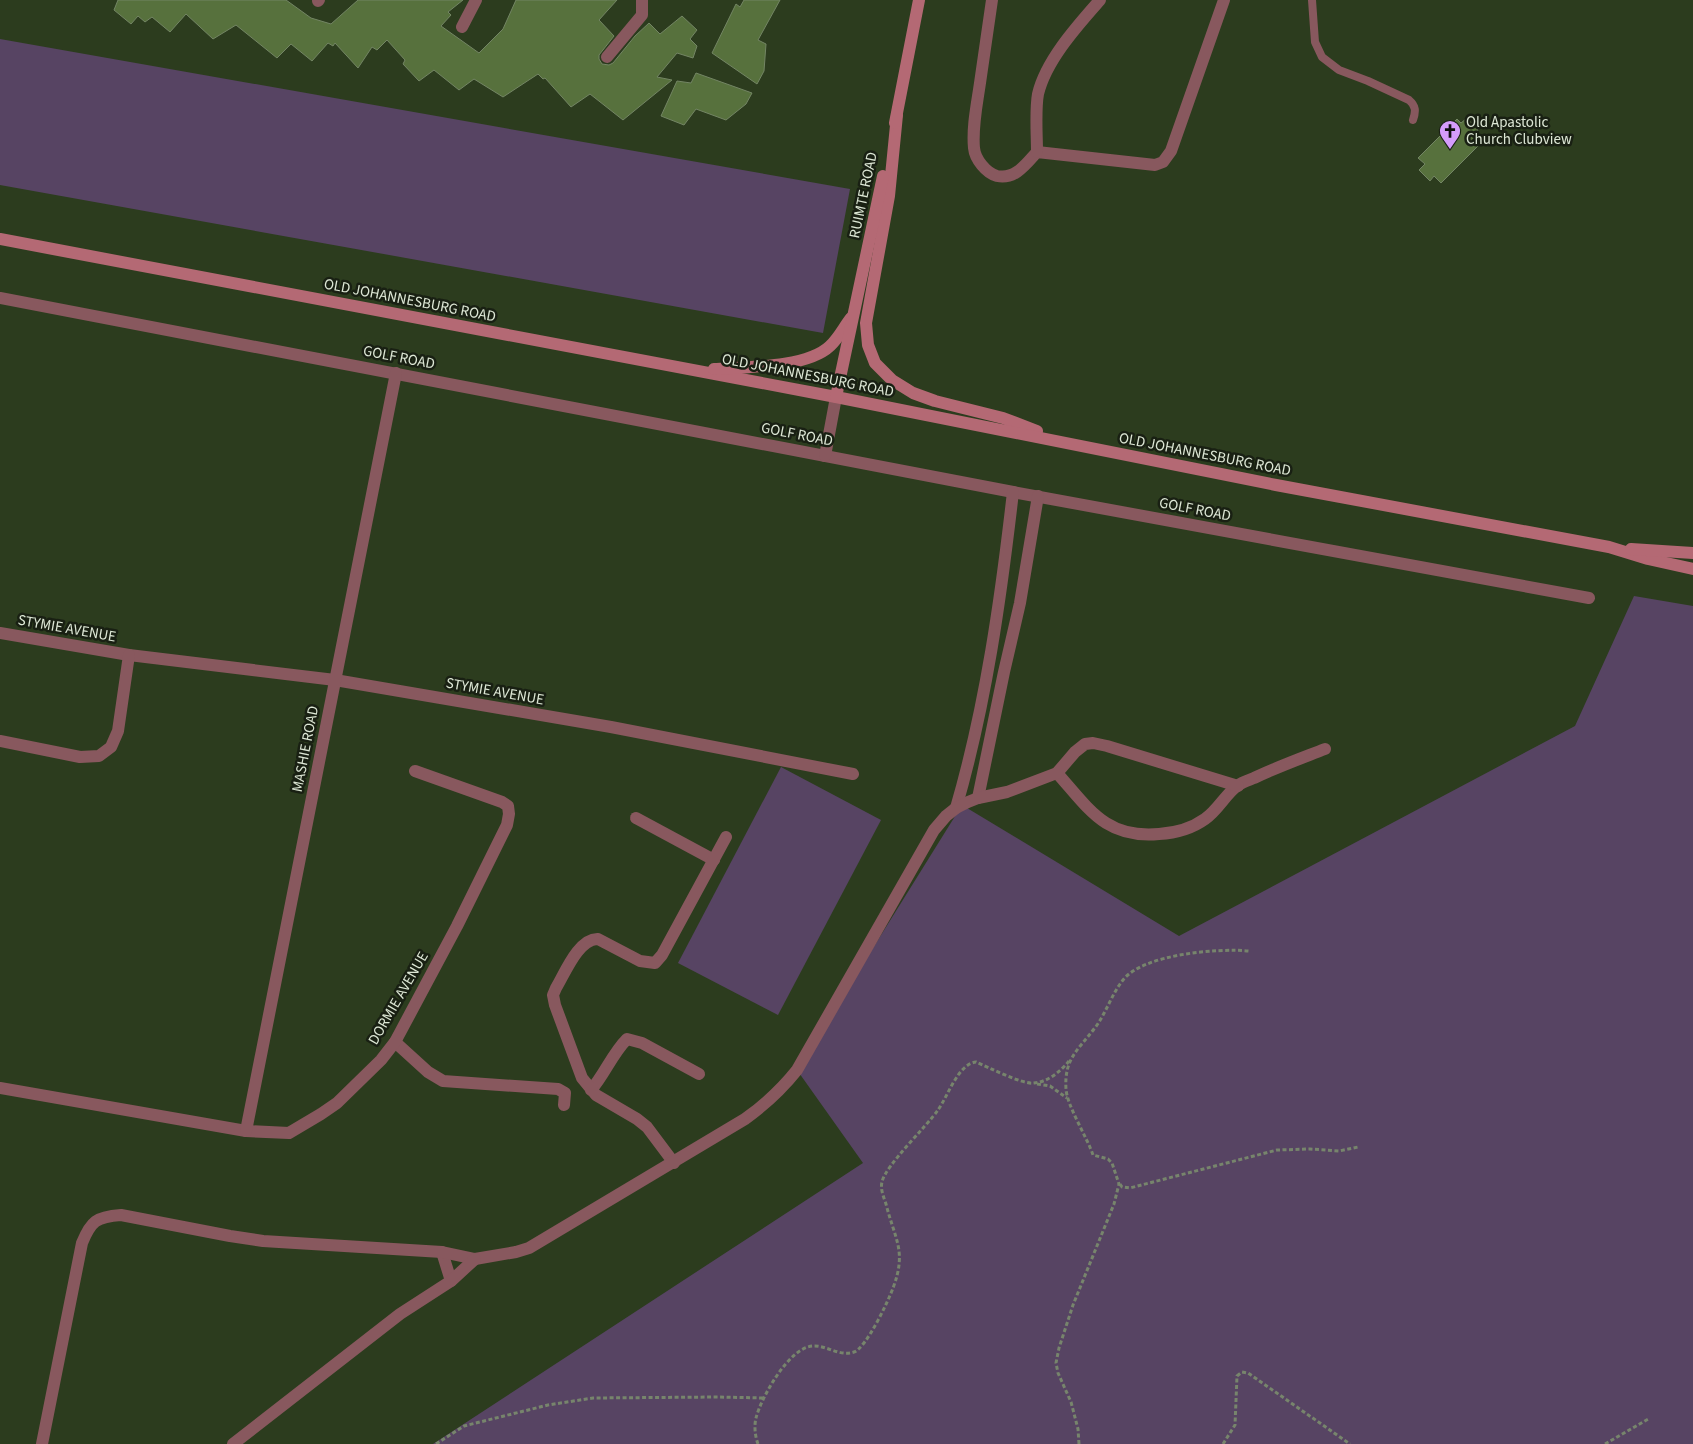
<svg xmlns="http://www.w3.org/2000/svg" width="1693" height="1444" font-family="'Source Sans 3',sans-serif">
<rect width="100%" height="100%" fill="#2c3c1e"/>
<g fill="#574463">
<path d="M0,39L850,189L823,333L0,185Z"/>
<path d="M1634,596L1693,606V1444H433L863,1163L797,1070L962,805L1179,936L1575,726Z"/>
<path d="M781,767L881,820L778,1015L678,963Z"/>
</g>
<g fill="#57713d" stroke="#738564">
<path d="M118,0H286L311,18L331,24L358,0H463L448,12L451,15L441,26L479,53L503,29L516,0H617L599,20L614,36L599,55V59L602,64L609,65L613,63L635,36L649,23L660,34L682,16L697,30L690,39L697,46L693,58L677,53L657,77L672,80L623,120L590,94L571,107L545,78L543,79L538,74L503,97L474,79L459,90L434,70L419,81L403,64L405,60L387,40L377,50L372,47L358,68L335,43L333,46L328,43L312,61L291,44L277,58L236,25L213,39L186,14L170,32L152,17L145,22L138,16L131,24L114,10Z"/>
<path d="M744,0H780L758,40L766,44L764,71L757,84L712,53L736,4L740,7Z"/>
<path d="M696,73L752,93L746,104L726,120L696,109L684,125L661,116L677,81L691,83Z"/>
<path d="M1467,118L1478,130L1474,135L1482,142L1441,183L1434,176L1430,181L1419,170L1425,164L1418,158L1457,119L1461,123Z"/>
</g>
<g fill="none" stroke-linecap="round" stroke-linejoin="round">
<g stroke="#77856c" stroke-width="3" stroke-dasharray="4 2.5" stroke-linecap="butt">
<path d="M1037,1084L1050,1086L1067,1098"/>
<path d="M1120,1184L1122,1187L1130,1188L1277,1150L1310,1149L1339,1151L1358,1147"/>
<path d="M436,1444L464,1426L548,1405L593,1398L718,1397L764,1398"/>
<path d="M758,1444C755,1436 754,1426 756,1418C761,1398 789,1347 813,1346C827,1345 839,1357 854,1352C866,1348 888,1302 893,1288C907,1251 895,1240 886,1204C884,1198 880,1189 882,1182C885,1166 927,1126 938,1110C948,1096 958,1064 976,1062C988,1067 1023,1085 1034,1083C1048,1082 1061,1071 1069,1061"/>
<path d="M1079,1444L1078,1429L1071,1402L1058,1373L1056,1363L1059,1348L1073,1305L1114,1204L1119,1184L1112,1163L1108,1159L1093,1155C1087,1137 1067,1106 1066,1089C1064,1059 1078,1050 1094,1029C1106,1014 1111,995 1123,980C1143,954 1219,948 1249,951"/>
<path d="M1223,1444L1235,1425L1237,1376L1242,1372L1248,1373L1350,1444"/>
<path d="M1605,1444L1650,1418"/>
</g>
<path stroke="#88585e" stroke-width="8" d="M1312,0L1315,42L1322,57L1339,70L1368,81L1409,100C1416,106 1416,111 1413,120"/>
<g stroke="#88585e" stroke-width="12">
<path d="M992,0C988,28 984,55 980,83C977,104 972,127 974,148C975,159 986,173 997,176C1015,180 1026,164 1037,152L1155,165L1163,162L1171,151L1224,0"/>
<path d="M318,1L319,0"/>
<path d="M462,27L476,0"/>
<path d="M607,57L642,15V0"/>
<path d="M1037,152C1037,134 1035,111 1038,94C1046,60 1078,25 1100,0"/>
<path d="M0,298L1013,492L1589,598"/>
<path d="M825,456L836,397"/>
<path d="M0,633L129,655L335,680L611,727L853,774"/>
<path d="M0,741L80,757L99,756L111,747L118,731L129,655"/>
<path d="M1057,773C1089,809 1106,839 1159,834C1176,833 1191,829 1205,819C1218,810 1225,795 1237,786C1242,782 1249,780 1254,778C1277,767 1302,758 1325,749"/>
<path d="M978,798L1004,672L1020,603L1038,496"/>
<path d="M956,808C986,705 1001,597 1013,492"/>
<path d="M636,818L714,860"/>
<path d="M395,1042L428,1072L443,1081L558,1089L565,1093L564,1105"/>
<path d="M0,1088L246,1131L289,1133L321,1114L337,1103L381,1060L395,1042L457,926L507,825L509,814L508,806L502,802L415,771"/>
<path d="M591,1090C605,1074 612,1054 627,1039L642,1043L699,1074"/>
<path d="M246,1131L396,373"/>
<path d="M674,1163L647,1127L637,1119L596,1095L582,1078L555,1005L553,995L556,988C565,973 579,938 598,939L640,961L655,963L662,955L726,837"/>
<path d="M442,1252L451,1281"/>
<path d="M42,1444L82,1243C91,1221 96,1217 121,1215L230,1236L263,1241L442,1252L475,1259L516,1252L529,1248L745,1119C766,1104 781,1090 797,1070L934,830L946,816L956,808L968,802L978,798L1007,792L1057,773L1075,752L1085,744L1093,743L1107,746L1238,786"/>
<path d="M233,1444L400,1314L451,1281L475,1259"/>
</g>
<g stroke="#b46974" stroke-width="12">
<path d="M897,115L889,196L866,323L868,345L875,363L892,380L913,393L935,401L1003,418L1037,431"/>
<path d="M895,123L919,0"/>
<path d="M0,239L836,397L1276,485L1609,547L1648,559L1693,569"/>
<path d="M714,369C745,367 807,368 830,346C838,339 844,327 851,318"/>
<path d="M836,397L883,176"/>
<path d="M1631,549L1693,553"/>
</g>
</g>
<defs>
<g id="church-pin" transform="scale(1.125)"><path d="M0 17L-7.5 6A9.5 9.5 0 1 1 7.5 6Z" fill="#d59cfb" stroke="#192013"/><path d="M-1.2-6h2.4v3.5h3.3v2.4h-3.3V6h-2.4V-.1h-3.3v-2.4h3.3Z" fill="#111"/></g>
</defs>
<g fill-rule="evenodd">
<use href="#church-pin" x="1450" y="131"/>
</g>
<g text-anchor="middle" stroke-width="5" stroke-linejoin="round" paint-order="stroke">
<g font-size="15" fill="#dde7d5" stroke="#192013" text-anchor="start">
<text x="1466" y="127">Old Apastolic<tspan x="1466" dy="17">Church Clubview</tspan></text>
</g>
<g font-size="15" fill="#dde7d5" stroke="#192013">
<text transform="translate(863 195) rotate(-78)" y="5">RUIMTE ROAD</text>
<text transform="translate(410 300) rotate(11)" y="5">OLD JOHANNESBURG ROAD</text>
<text transform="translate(399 357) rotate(11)" y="5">GOLF ROAD</text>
<text transform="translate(808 375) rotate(11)" y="5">OLD JOHANNESBURG ROAD</text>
<text transform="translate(797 434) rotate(11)" y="5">GOLF ROAD</text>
<text transform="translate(1205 454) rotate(11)" y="5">OLD JOHANNESBURG ROAD</text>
<text transform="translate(1195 509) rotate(11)" y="5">GOLF ROAD</text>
<text transform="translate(67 628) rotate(10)" y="5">STYMIE AVENUE</text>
<text transform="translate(495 691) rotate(10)" y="5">STYMIE AVENUE</text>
<text transform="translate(305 749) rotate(-79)" y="5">MASHIE ROAD</text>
<text transform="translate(398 998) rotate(-60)" y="5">DORMIE AVENUE</text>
</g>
</g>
</svg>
